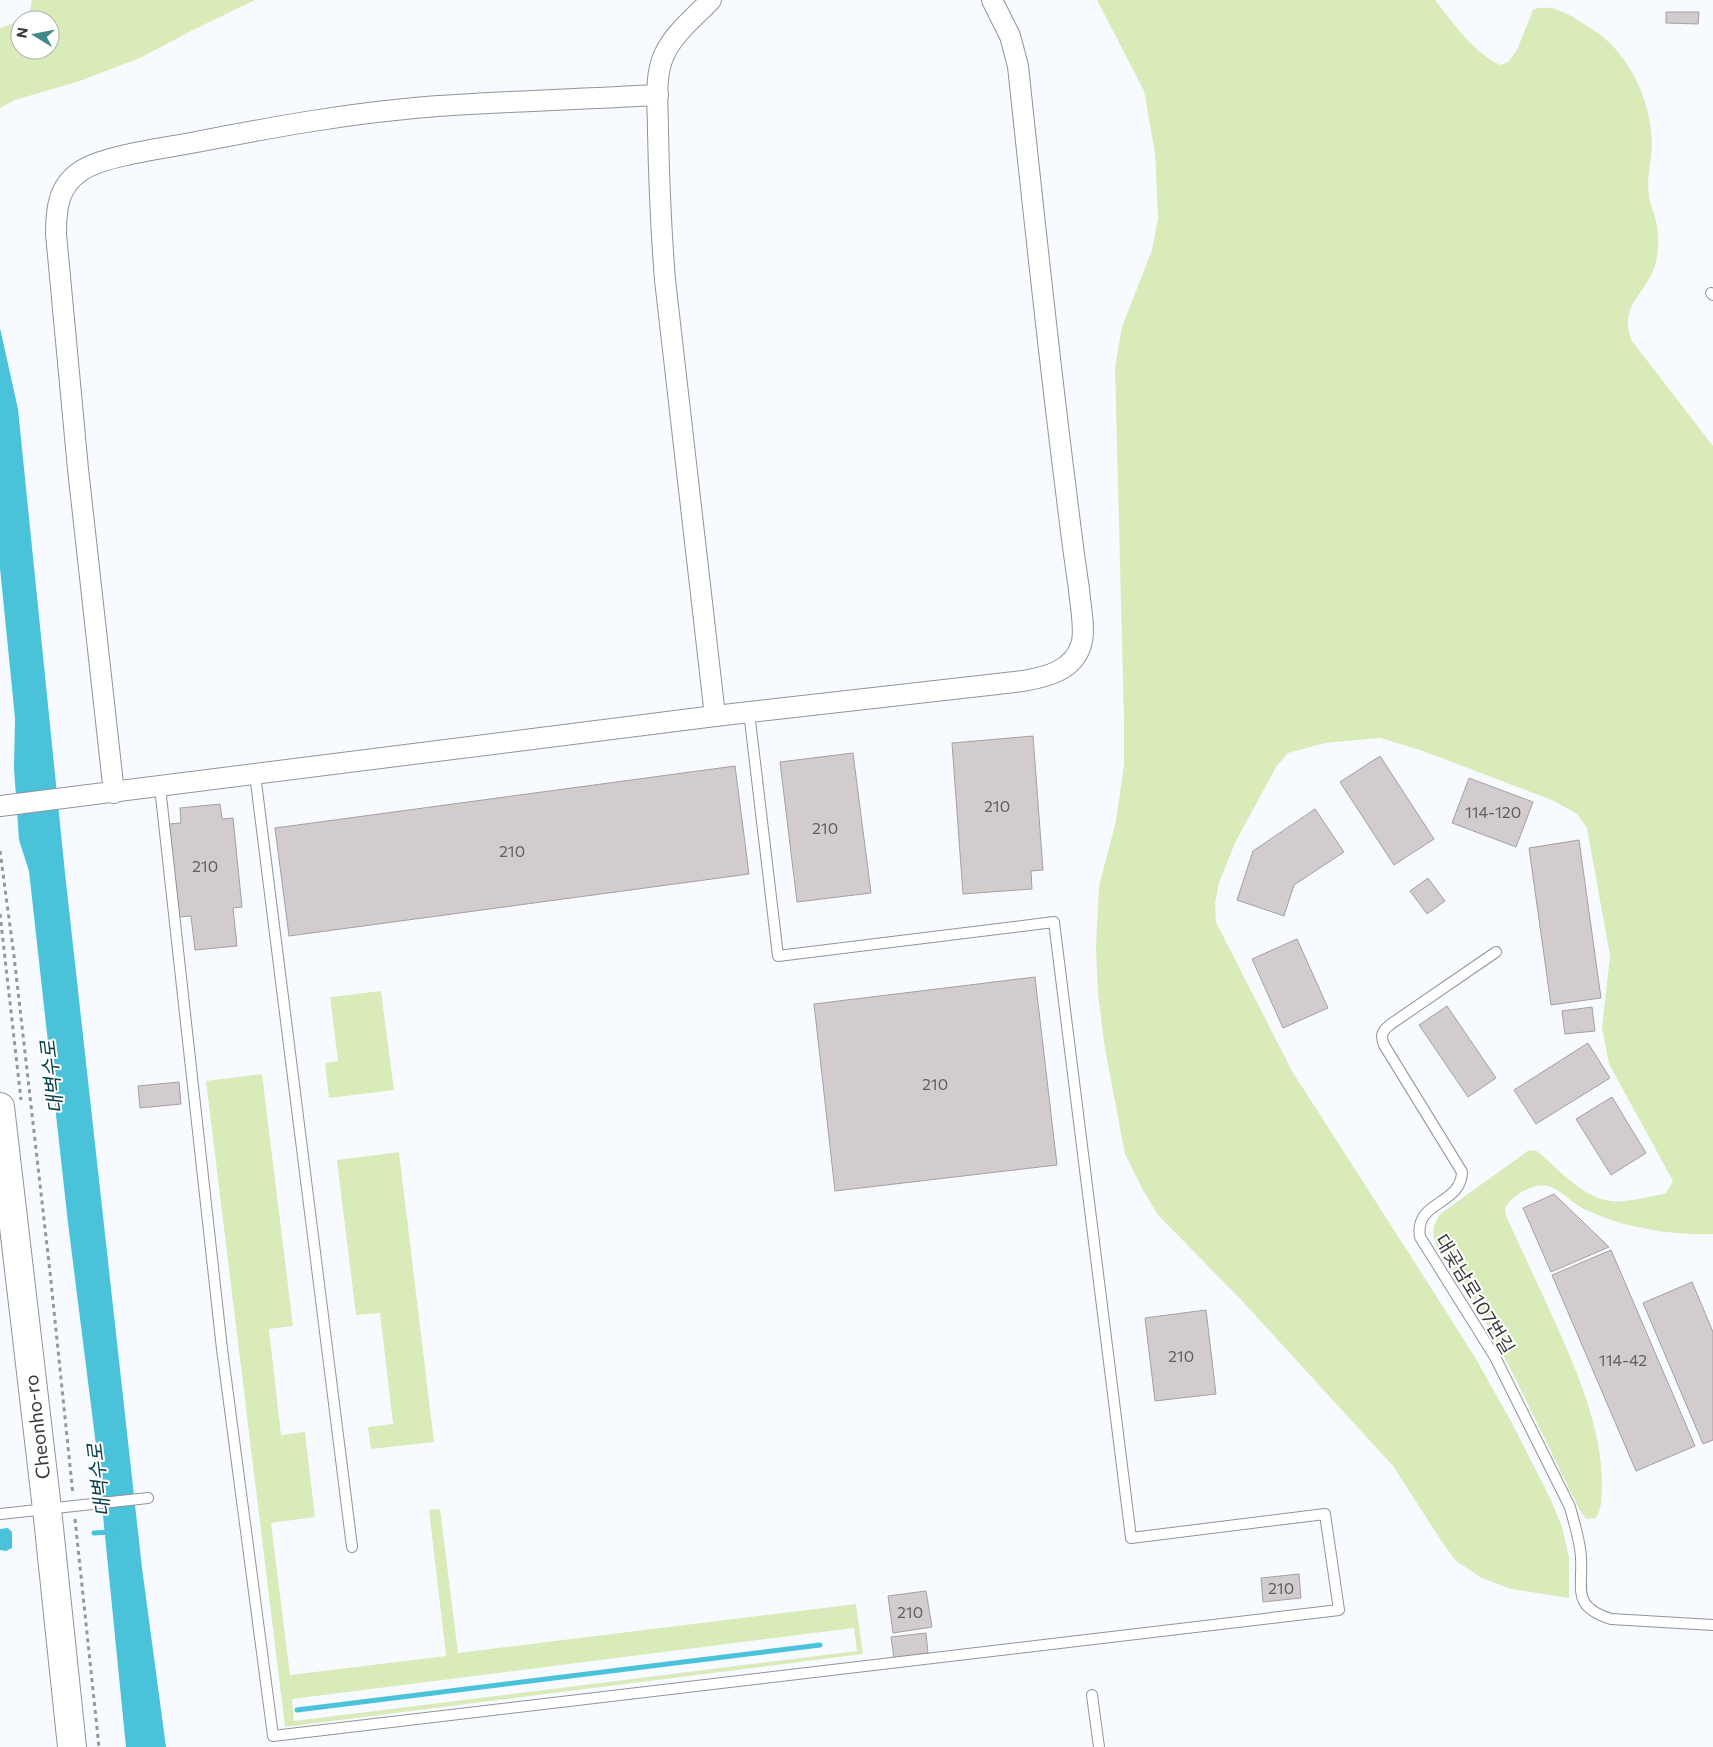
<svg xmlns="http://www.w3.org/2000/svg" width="1713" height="1747" font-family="Commissioner,'Noto Sans KR',sans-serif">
<rect width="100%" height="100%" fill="#f7fbff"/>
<g fill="#daebba" fill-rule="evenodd">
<path d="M32,0H255L191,31L140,58L77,82L15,100L0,108V28L20,21V50H50V20H21L30,10Z"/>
<path d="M1097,0H1435C1452,21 1475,55 1501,65L1508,62L1517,50L1533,10C1552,1 1576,19 1592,29C1628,51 1651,100 1652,142C1652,159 1646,178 1649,195C1649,202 1653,209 1655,217C1659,230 1659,249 1656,262C1648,294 1617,305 1632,341L1713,446V1234C1673,1236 1619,1227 1582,1208C1571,1202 1560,1189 1547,1186C1532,1183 1512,1196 1505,1208L1506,1216C1524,1255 1542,1293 1559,1331C1581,1381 1603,1433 1602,1489C1601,1500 1602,1508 1596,1518L1586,1519L1579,1509L1513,1374L1478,1307L1437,1247C1431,1233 1432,1228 1440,1214L1529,1150L1537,1151C1561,1171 1589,1206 1624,1201C1638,1200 1652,1196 1666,1193L1673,1181L1609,1064L1602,1028L1610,956L1587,828L1577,814L1552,800L1420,750L1380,738L1325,743L1288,753L1276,767L1235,843L1219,883L1215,904L1216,922L1292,1071L1435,1294L1476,1359L1512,1423L1551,1500L1562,1527L1569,1557V1598L1511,1589L1482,1578L1456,1561L1442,1542L1393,1466L1244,1303L1158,1215L1143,1190L1125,1154L1105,1049L1098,993L1096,947L1099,886L1116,821L1124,764V721L1115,367L1122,327L1152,250L1158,218L1155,153L1144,91Z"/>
<path d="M381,991L394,1090L329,1098L325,1063L338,1061L330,997Z"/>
<path d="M262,1074L293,1326L269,1329L281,1435L305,1432L315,1517L271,1523L290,1675L446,1656L429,1510L440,1509L458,1653L856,1604L863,1654L285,1727L206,1081ZM854,1628L857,1651L294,1721L292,1699Z"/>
<path d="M399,1152L434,1442L371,1449L368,1427L393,1424L380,1313L356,1315L337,1160Z"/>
</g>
<g fill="#49c2da">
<path d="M0,328L18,409L65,873L142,1568L166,1747H126L96,1445L68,1223L29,871L19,840L14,768L15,718L0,568Z"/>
<path d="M8,1528L12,1532V1548L6,1551L0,1550V1529Z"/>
</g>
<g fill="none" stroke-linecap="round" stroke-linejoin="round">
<g stroke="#49c2da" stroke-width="5">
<path d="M94,1533L111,1532"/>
<path d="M297,1710L820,1645"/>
</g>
</g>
<g fill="#d3ccce" stroke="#a69fa1">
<path d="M1666,12H1699L1698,24L1666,23Z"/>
<path d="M1033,736L1043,870L1031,871L1032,889L963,894L952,743Z"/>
<path d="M853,753L871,893L797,902L780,762Z"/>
<path d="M1380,756L1434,839L1394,865L1340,782Z"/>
<path d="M735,766L749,874L289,936L275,828Z"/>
<path d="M1469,778L1533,802L1516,847L1452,823Z"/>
<path d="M220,804L222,819L233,818L242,907L233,908L237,946L195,950L191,916L179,917L169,824L181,823L180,808Z"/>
<path d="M1315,809L1344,852L1294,885L1284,916L1237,900L1253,851Z"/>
<path d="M1579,840L1601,998L1551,1005L1529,848Z"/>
<path d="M1428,878L1445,901L1427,914L1410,891Z"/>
<path d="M1297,939L1328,1008L1283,1028L1252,959Z"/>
<path d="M1035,977L1057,1165L835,1191L814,1004Z"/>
<path d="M1447,1006L1496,1078L1468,1097L1419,1025Z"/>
<path d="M1592,1007L1595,1031L1565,1034L1562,1011Z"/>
<path d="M1588,1043L1610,1078L1536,1124L1514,1090Z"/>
<path d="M179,1082L181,1104L140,1108L138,1086Z"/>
<path d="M1612,1097L1646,1153L1611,1175L1576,1119Z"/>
<path d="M1554,1194L1609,1247L1551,1272L1523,1208Z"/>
<path d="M1611,1250L1695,1446L1636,1471L1552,1275Z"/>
<path d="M1692,1282L1713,1332V1440L1703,1444L1643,1303Z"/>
<path d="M1206,1310L1216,1394L1155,1401L1145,1318Z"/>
<path d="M1299,1574L1301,1598L1263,1602L1261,1578Z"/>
<path d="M926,1591L932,1627L893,1633L888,1596Z"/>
<path d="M926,1633L928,1653L894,1658L891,1637Z"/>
</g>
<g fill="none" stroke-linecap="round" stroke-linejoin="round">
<g stroke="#909499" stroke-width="12">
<g id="lane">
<path d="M1711,293L1713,295"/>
<path d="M255,774L352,1547"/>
<path d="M160,787L222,1349L273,1736L1339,1610L1325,1514L1131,1538L1054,922L778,956L749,712"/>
<path d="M1496,952L1391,1024C1382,1031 1380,1035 1384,1045L1462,1172C1461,1206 1414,1200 1420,1237L1495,1357L1570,1507C1574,1523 1580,1540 1581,1557C1583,1590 1571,1606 1611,1619L1713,1625"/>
<path d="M0,1514L148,1498"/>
<path d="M1092,1695L1099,1747"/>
</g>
</g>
<g stroke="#909499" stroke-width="22">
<g id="street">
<path d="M711,0C695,17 674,33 664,55C654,77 658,107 658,131C659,181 661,230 665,280L715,716"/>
<path d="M114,793L78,469L56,234C56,209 58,186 81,171C102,156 164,148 191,143C273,127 355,112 438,106C511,101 585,99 658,95"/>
<path d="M0,806L715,716L1023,681C1046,677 1073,671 1081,645C1086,631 1080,604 1079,589C1074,556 1070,524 1066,491C1048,350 1033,208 1018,66L1010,36L992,0"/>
</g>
</g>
<g stroke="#909499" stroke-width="30">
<path id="secondary" d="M0,1107L47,1509L72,1747"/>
</g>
<g stroke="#95989b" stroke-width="3" stroke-dasharray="4 4" stroke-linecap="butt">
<path d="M0,851L14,956L50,1272L73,1495"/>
<path d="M0,914L21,1100"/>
<path d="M75,1519L99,1747"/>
</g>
<use href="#lane" stroke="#fff" stroke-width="10"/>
<use href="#street" stroke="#fff" stroke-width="20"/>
<use href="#secondary" stroke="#fff" stroke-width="28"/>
</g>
<g text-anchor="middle" stroke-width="4" stroke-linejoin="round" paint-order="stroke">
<g font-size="16" fill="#5f5e60">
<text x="997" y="812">210</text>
<text x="1493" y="818">114-120</text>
<text x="825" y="834">210</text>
<text x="512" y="857">210</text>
<text x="205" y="872">210</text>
<text x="935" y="1090">210</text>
<text x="1181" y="1362">210</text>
<text x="1623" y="1366">114-42</text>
<text x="1281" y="1594">210</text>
<text x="910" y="1618">210</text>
</g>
<g font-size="19" fill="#383a3c" stroke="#fff">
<text transform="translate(1475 1294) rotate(59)" y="7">대곶남로107번길</text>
<text transform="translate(37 1427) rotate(-97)" y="7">Cheonho-ro</text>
</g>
<g font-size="20" font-style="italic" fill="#0a424c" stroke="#fff">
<text transform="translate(52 1077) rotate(-97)" y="7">대벽수로</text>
<text transform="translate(99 1480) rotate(-97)" y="7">대벽수로</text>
</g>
</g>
<g transform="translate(35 35) rotate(280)"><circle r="24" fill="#ffffff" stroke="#afb0b1"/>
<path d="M0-4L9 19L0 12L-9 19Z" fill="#428a8a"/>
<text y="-8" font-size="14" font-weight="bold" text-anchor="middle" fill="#383a3c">N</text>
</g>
</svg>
